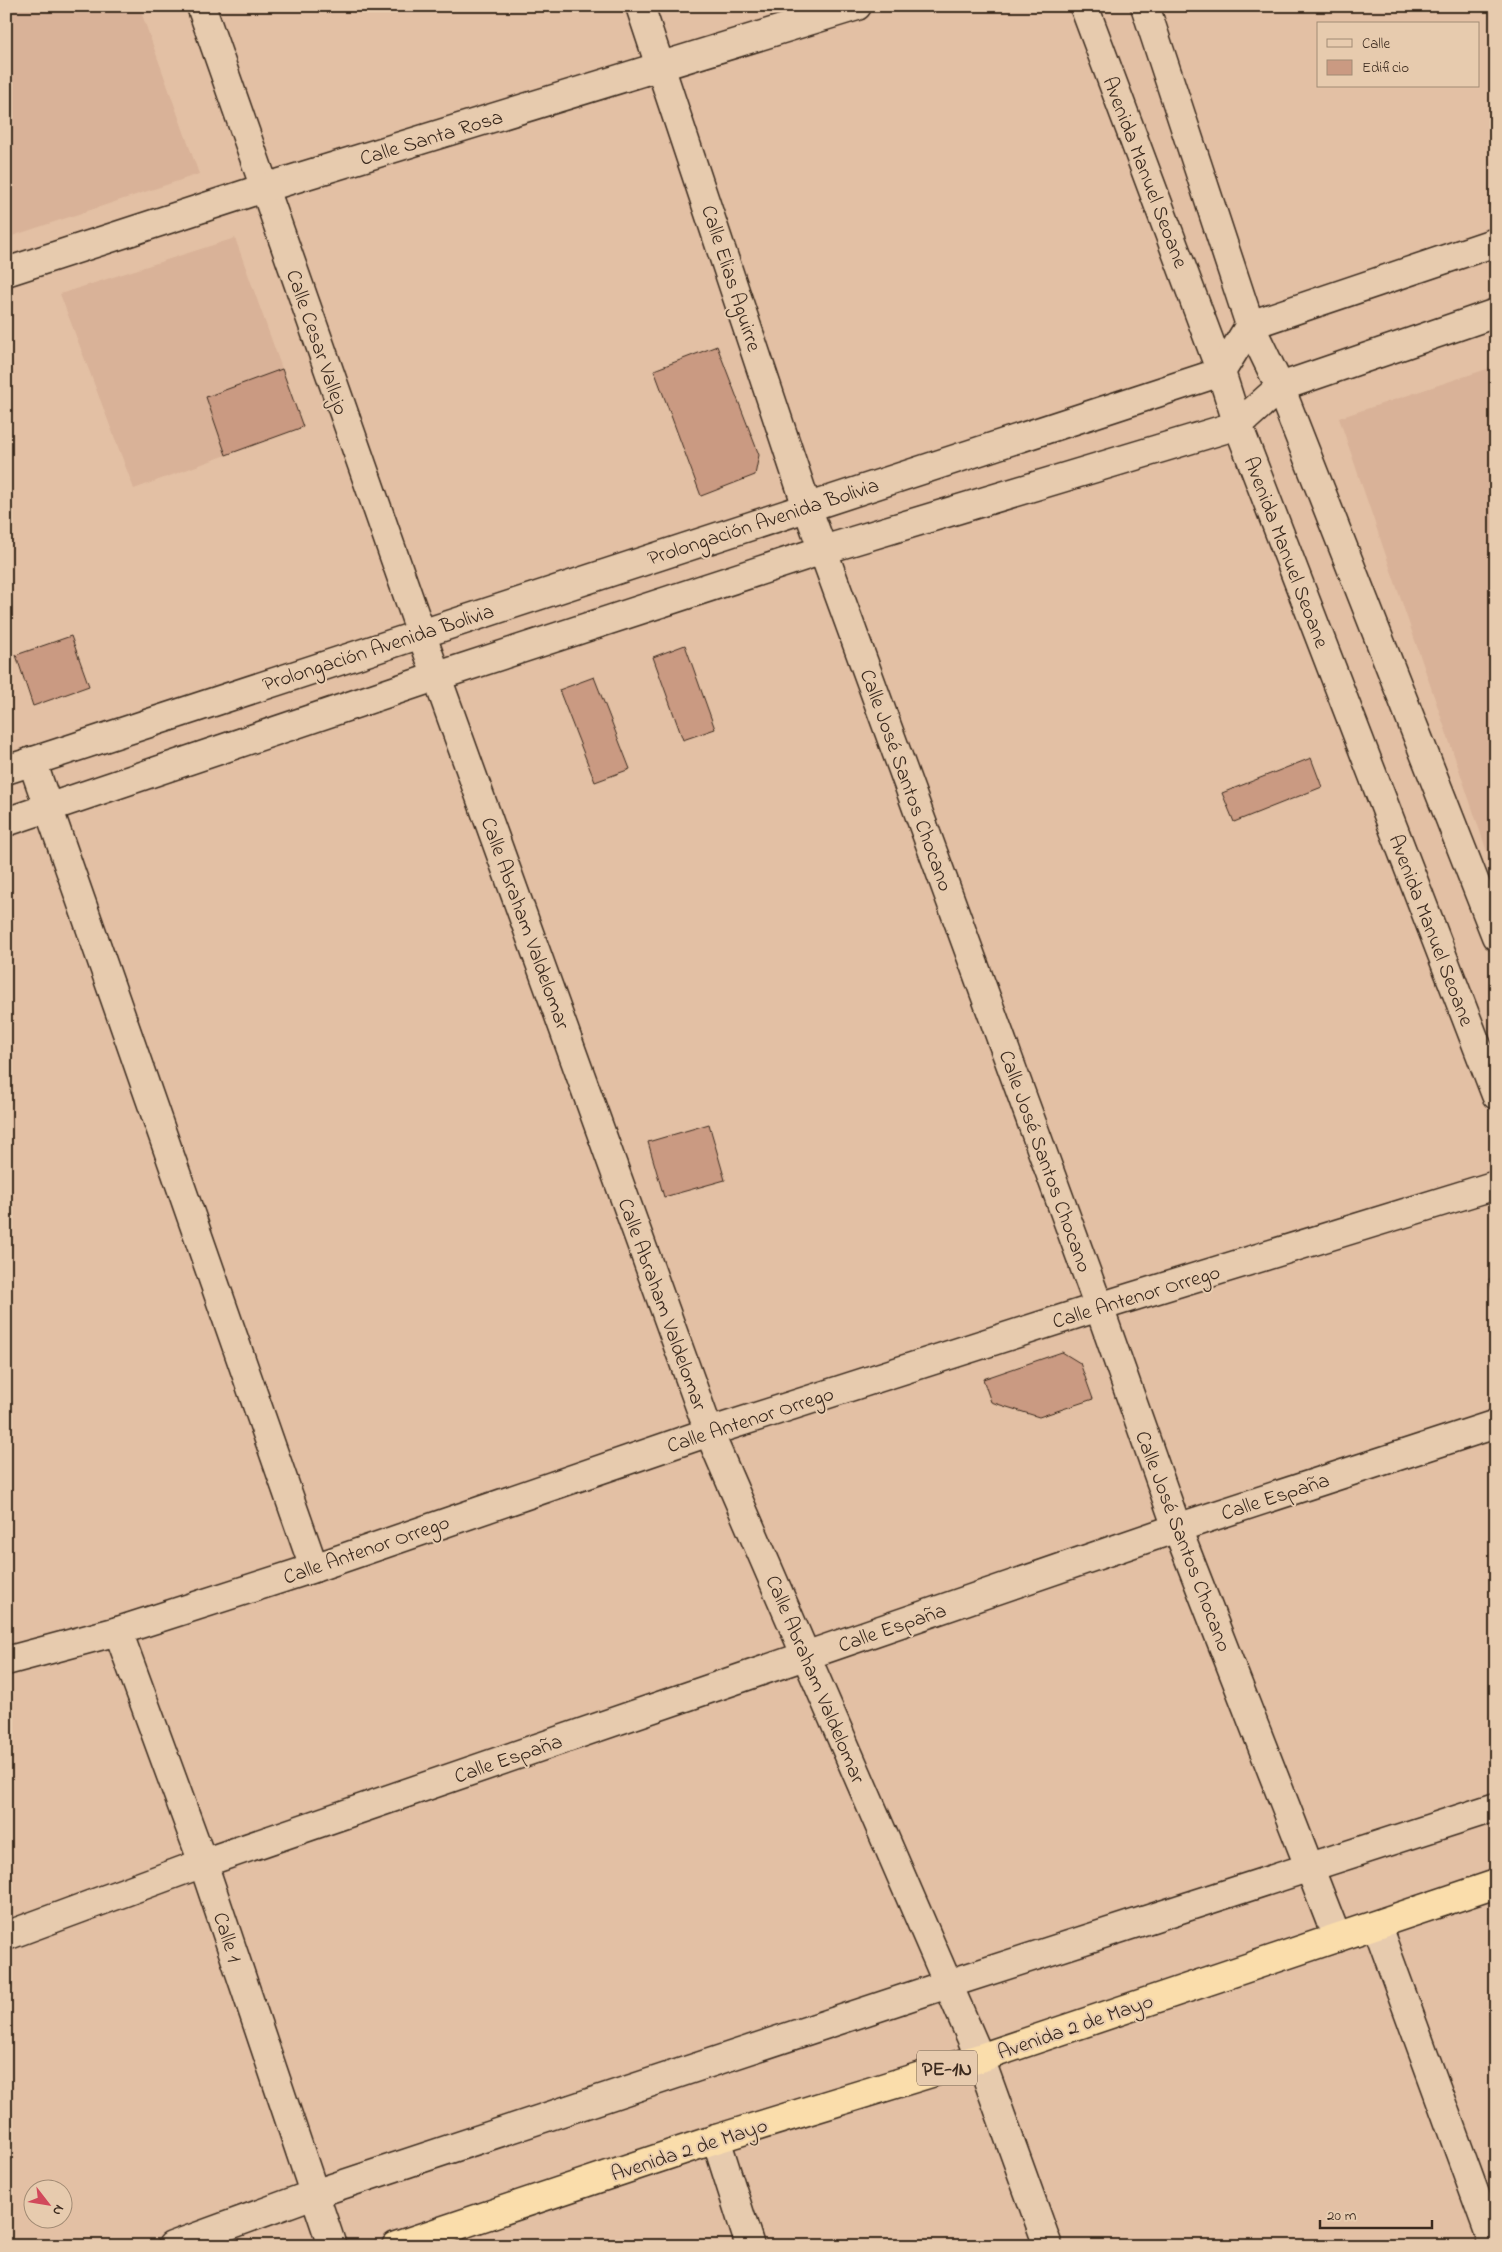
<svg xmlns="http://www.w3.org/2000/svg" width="1502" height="2252" font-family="'Indie Flower',sans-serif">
<rect width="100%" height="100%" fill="#e3c0a4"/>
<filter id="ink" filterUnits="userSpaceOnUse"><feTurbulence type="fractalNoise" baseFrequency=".02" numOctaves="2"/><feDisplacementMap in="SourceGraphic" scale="10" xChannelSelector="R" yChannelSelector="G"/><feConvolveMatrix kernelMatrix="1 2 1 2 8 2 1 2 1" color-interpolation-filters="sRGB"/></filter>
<g filter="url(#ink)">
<g fill="#d9b298">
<path d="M6,6H139L199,174L6,238Z"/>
<path d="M235,238L303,427L134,489L60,294Z"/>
<path d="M1496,366V878L1339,418Z"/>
</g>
<g fill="#ca9a82" stroke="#3b2a1e">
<path d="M717,346L759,455L755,475L701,496L654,370Z"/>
<path d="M282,369L303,427L226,455L206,397Z"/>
<path d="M71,636L89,686L33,706L16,655Z"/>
<path d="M685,645L715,729L683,740L653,657Z"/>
<path d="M594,677L630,769L595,782L559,690Z"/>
<path d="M1311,758L1322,787L1234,822L1222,793Z"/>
<path d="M709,1124L725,1180L664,1197L648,1142Z"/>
<path d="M1496,1277V1302L1489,1279Z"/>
<path d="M1062,1352L1080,1363L1093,1399L1039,1417L991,1402L983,1379Z"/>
</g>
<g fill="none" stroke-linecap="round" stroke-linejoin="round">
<g stroke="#3b2a1e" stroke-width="31">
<g id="street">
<path d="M201,6L421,633L709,1432L980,2058L1048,2246"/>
<path d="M640,6L807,507L1099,1307L1177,1528L1337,1938"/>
<path d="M1084,6L1221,372"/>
<path d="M1145,6L1250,325"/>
<path d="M6,272L264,188L857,6"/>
<path d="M32,761L314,1568"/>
<path d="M118,1631L203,1863L332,2246"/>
<path d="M6,1661L118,1631L314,1568L709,1432L1099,1307L1496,1185"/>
<path d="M1377,1926L1494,2246"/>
<path d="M6,1936L203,1863L1177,1528L1496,1424"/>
<path d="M716,2139L750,2246"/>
<path d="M172,2246L314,2194L948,1984L1496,1807"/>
</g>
</g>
<g stroke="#3b2a1e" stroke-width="31">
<g id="secondary">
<path d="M1250,325L1280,387L1496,936"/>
<path d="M1221,372L1238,425L1496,1095"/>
<path d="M6,770L1221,372L1250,325L1496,242"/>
<path d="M6,822L438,676L823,550L1238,425L1280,387L1496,313"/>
</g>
</g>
<g stroke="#3b2a1e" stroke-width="31">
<path id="highway" d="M396,2246L716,2139L980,2058L1496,1884"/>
</g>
<use href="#street" stroke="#e7cbae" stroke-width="28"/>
<use href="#secondary" stroke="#e7cbae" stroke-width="28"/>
<use href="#highway" stroke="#faddab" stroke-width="28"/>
</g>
</g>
<g text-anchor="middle" stroke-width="4" stroke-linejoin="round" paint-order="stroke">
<rect fill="#e7cbae" stroke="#6f5a49" stroke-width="1" x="917" y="2050.5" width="60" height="35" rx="4"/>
<g font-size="20" font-weight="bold" fill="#3b2a1e">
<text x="947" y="2075">PE-1N</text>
</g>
<g font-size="21" fill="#3b2a1e" stroke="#e7cbae">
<text transform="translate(431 137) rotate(-17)" y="7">Calle Santa Rosa</text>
<text transform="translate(1146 172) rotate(69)" y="7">Avenida Manuel Seoane</text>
<text transform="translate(732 278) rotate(72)" y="7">Calle Elias Aguirre</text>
<text transform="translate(318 342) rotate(71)" y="7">Calle Cesar Vallejo</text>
<text transform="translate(763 521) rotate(-18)" y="7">Prolongación Avenida Bolivia</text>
<text transform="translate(1287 552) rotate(69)" y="7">Avenida Manuel Seoane</text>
<text transform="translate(378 647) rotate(-18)" y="7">Prolongación Avenida Bolivia</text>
<text transform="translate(907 780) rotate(70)" y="7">Calle José Santos Chocano</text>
<text transform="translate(526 923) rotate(70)" y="7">Calle Abraham Valdelomar</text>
<text transform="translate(1432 930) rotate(69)" y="7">Avenida Manuel Seoane</text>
<text transform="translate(1046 1161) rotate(70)" y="7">Calle José Santos Chocano</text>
<text transform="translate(1136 1296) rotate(-17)" y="7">Calle Antenor Orrego</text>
<text transform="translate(663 1304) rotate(70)" y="7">Calle Abraham Valdelomar</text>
<text transform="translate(750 1419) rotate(-18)" y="7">Calle Antenor Orrego</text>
<text transform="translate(1275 1496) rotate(-18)" y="7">Calle España</text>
<text transform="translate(1184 1541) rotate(69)" y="7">Calle José Santos Chocano</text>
<text transform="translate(366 1549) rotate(-19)" y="7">Calle Antenor Orrego</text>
<text transform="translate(892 1627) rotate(-19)" y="7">Calle España</text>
<text transform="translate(816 1679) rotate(67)" y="7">Calle Abraham Valdelomar</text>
<text transform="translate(508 1758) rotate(-19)" y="7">Calle España</text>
<text transform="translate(228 1937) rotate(72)" y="7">Calle 1</text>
<text transform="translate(1075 2026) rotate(-19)" y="7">Avenida 2 de Mayo</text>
<text transform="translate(689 2149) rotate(-18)" y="7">Avenida 2 de Mayo</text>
</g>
</g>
<rect width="1502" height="2252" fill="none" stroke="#e7cbae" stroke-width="25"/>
<rect x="12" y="12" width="1477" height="2227" fill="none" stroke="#3b2a1e" stroke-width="2" filter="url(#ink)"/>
<rect x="1317" y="22" width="162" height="65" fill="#e7cbae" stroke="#a28b74"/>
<rect x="1327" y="39" width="25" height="8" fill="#e7cbae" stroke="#a28b74"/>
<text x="1362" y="48" font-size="15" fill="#3b2a1e">Calle</text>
<rect x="1327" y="60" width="25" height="15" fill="#ca9a82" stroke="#a28b74"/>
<text x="1362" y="72" font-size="15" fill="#3b2a1e">Edificio</text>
<g transform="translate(48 2204) rotate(121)"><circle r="24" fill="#e7cbae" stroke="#a28b74"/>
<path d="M0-4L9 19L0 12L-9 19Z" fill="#d1495b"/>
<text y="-8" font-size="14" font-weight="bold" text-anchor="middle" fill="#3b2a1e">N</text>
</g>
<path d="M1320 2220v8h112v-8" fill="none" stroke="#3b2a1e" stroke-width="2.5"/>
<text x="1327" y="2220" font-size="15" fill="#3b2a1e" stroke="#e7cbae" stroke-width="4" paint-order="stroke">20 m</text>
</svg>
